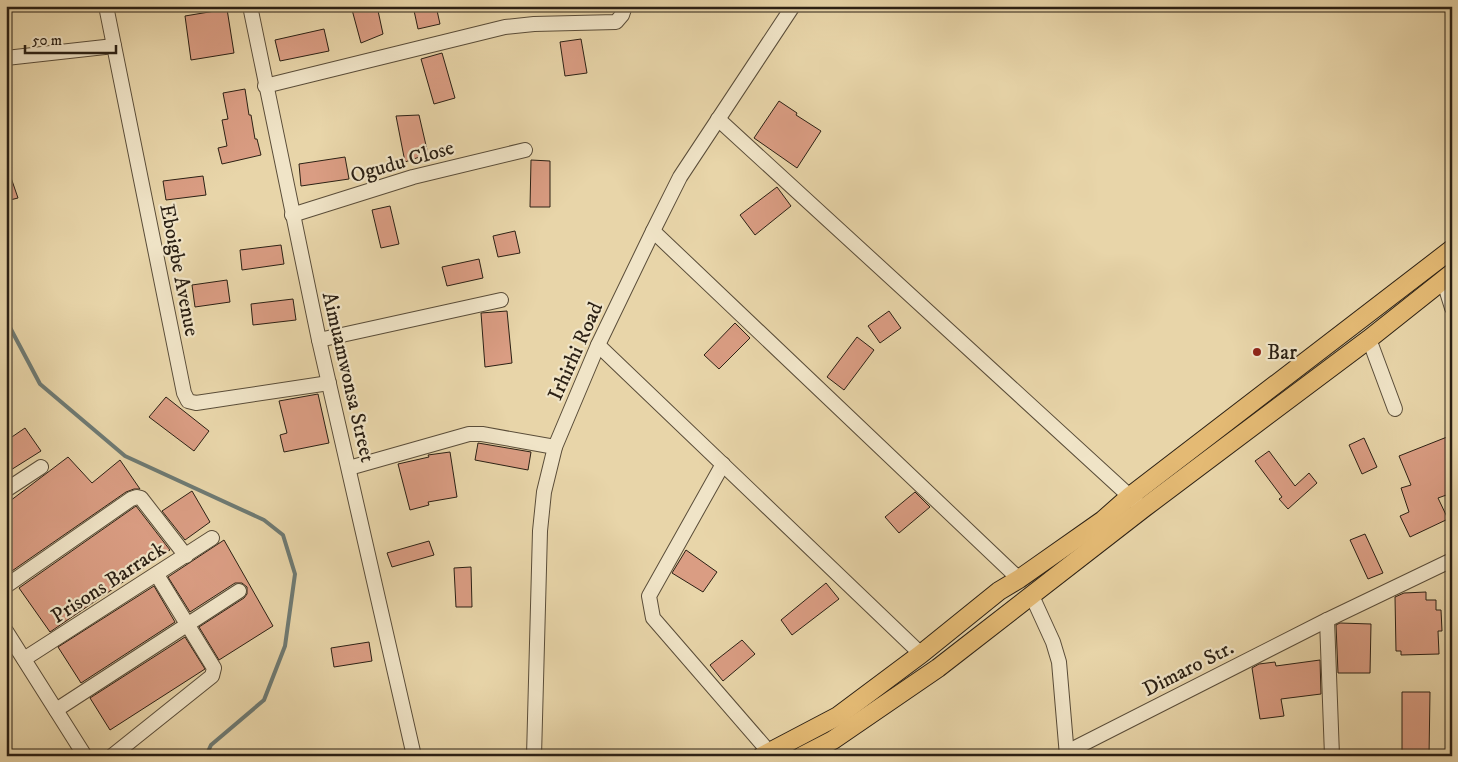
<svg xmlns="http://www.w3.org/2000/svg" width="1458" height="762" font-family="'IM FELL DW Pica',serif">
<rect width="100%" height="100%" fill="#e8d5a9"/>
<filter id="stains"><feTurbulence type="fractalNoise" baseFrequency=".004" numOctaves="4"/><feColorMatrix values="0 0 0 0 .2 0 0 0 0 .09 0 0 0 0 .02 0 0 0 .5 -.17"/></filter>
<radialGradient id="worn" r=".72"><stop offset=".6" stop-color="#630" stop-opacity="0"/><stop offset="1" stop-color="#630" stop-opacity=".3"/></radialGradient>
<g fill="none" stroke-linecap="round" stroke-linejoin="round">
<path stroke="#6e7a73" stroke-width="4" d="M6,320L40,384L125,456L264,520L283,535L295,574L285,646L264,700L211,745L206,756"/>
</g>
<g fill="#da9d83" stroke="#2b2014">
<path d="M351,6H377L383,34L361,43Z"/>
<path d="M413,6H436L440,24L418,29Z"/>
<path d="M227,9L234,53L191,60L185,16Z"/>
<path d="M324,29L329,51L280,61L275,40Z"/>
<path d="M581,39L587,73L565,76L560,42Z"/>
<path d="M442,53L455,98L434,104L421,59Z"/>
<path d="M245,89L249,115H251L255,139H257L261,155L222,164L218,148L227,146L222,120L228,119L223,93Z"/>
<path d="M779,101L797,113L796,115L821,131L797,168L754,138Z"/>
<path d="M419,115L428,154L405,162L396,116Z"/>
<path d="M345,157L349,179L301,186L299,164Z"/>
<path d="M531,160L550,161V207H530Z"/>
<path d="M6,169H8L18,198L6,201Z"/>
<path d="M203,176L206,195L166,200L163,181Z"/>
<path d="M777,187L791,206L755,235L740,215Z"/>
<path d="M390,206L399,244L381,248L372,210Z"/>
<path d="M515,231L520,253L498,257L493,236Z"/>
<path d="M281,245L284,264L242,270L240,250Z"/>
<path d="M479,259L483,278L447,286L442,267Z"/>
<path d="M227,280L230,302L195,307L192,285Z"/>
<path d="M293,299L296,320L253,325L251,304Z"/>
<path d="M507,311L512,363L485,367L481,313Z"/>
<path d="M889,311L901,328L880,343L868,326Z"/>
<path d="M735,323L750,338L719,369L704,355Z"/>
<path d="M857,337L874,350L844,390L827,377Z"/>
<path d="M318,394L329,443L284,452L280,435L287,433L279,401Z"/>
<path d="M166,397L209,431L194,451L149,417Z"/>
<path d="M25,428L41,451L6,473V441Z"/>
<path d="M1447,437L1452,450V462L1448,464L1452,473V493L1438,498L1448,519L1410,537L1400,516L1409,512L1401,488L1411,485L1399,456Z"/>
<path d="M1364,438L1377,467L1362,474L1349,445Z"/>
<path d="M478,443L531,452L528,470L475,460Z"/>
<path d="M1269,451L1295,486L1309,473L1317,483L1288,509L1279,499L1282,497L1255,461Z"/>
<path d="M450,452L457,497L428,502L429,505L410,510L398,464L429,457L428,455Z"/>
<path d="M68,457L92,483L120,460L140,489H134L126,492L9,573L6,570V504Z"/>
<path d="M192,491L210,522L185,540L162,511Z"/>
<path d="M915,492L930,507L899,533L885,517Z"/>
<path d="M136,506L170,550L50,632L19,588Z"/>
<path d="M1365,534L1383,573L1368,579L1350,540Z"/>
<path d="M224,540L273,626L219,660L199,627L244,598L247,594V587L242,583H235L190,612L168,577Z"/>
<path d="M429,541L434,555L392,567L387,553Z"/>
<path d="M686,550L717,572L703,592L672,573Z"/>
<path d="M471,567L472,607H456L454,568Z"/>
<path d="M826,583L839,599L792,635L781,620Z"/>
<path d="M154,586L175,622L81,683L58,647Z"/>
<path d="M1426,592V600H1436V610H1441L1442,631H1438L1439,654L1401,655V651H1396L1395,597L1404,593Z"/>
<path d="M1340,623L1371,624L1370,673H1338L1336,625Z"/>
<path d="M185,637L205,669L110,730L90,698Z"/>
<path d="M742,640L755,654L723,681L710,665Z"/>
<path d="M369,642L372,661L334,667L331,648Z"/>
<path d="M1320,660L1321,694L1281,699L1284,716L1260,719L1252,668L1259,664L1275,662L1276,666Z"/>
<path d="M1402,692H1430L1429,756H1402Z"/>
</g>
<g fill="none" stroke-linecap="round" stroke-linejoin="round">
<g stroke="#5a4d39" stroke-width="16">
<g id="minor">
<path d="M106,6L184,393L188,401L196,403L329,383"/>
<path d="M250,6L319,340L414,756"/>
<path d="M6,58L114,46"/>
<path d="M265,86L505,27L534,24L616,22L622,15L625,6"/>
<path d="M718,119L1136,502"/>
<path d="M292,215L413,177L525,150"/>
<path d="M653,231L1019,579"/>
<path d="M1443,279L1452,308"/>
<path d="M1369,339L1395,409"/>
<path d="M319,340L501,300"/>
<path d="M598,345L921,654"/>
<path d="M723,464L649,596L653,618L770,753"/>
<path d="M349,468L469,434H482L555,447"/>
<path d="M6,490L41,467"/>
<path d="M6,586L131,499L137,497L141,498L186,556"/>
<path d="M1032,596L1053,642L1059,662L1067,756"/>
<path d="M1327,620L1332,756"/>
<path d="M6,631L85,756"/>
<path d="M24,659L212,538"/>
<path d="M56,710L239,591"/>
<path d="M1067,752L1327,620L1452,560"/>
<path d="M112,756L212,676L214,668L157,575"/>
<path d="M534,756L540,531L544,492L555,447L598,345L653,231L680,177L793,6"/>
</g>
</g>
<g stroke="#2b2014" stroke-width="20">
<g id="major">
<path d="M762,756L838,716L921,654L999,591L1019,579L1103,520L1129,497L1452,249"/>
<path d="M802,756L833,740L938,668L1144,508L1369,339L1452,273"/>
</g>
</g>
<use href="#minor" stroke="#f0e4c7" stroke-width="14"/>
<use href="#major" stroke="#e4ba74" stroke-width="18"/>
</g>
<circle fill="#8f2418" stroke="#f0e4c7" stroke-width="2" cx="1257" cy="352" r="5"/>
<g text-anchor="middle" stroke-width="4.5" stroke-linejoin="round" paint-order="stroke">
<g font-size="21" fill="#2b2014" stroke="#f0e4c7">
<text transform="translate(402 161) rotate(-16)" y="7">Ogudu Close</text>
<text transform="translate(180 270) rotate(79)" y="7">Eboigbe Avenue</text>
<text transform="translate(575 351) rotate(-66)" y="7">Irhirhi Road</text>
<text transform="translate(349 377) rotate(77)" y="7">Aimuamwonsa Street</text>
<text transform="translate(108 582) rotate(-33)" y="7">Prisons Barrack</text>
<text transform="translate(1188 668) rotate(-27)" y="7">Dimaro Str.</text>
</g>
<g font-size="21" fill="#2b2014" stroke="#f0e4c7" text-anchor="start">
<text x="1267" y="359">Bar</text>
</g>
</g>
<rect width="1458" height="762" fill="none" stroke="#e8d5a9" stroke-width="25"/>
<rect x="8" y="8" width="1443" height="747" fill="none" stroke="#2b2014" stroke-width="2.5"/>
<rect x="12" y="12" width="1433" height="737" fill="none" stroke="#2b2014"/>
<path d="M25 45v8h91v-8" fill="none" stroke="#2b2014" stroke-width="2.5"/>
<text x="32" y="45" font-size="15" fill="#2b2014" stroke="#f0e4c7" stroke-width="4" paint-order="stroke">50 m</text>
<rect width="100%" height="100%" filter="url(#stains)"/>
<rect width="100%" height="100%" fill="url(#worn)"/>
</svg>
